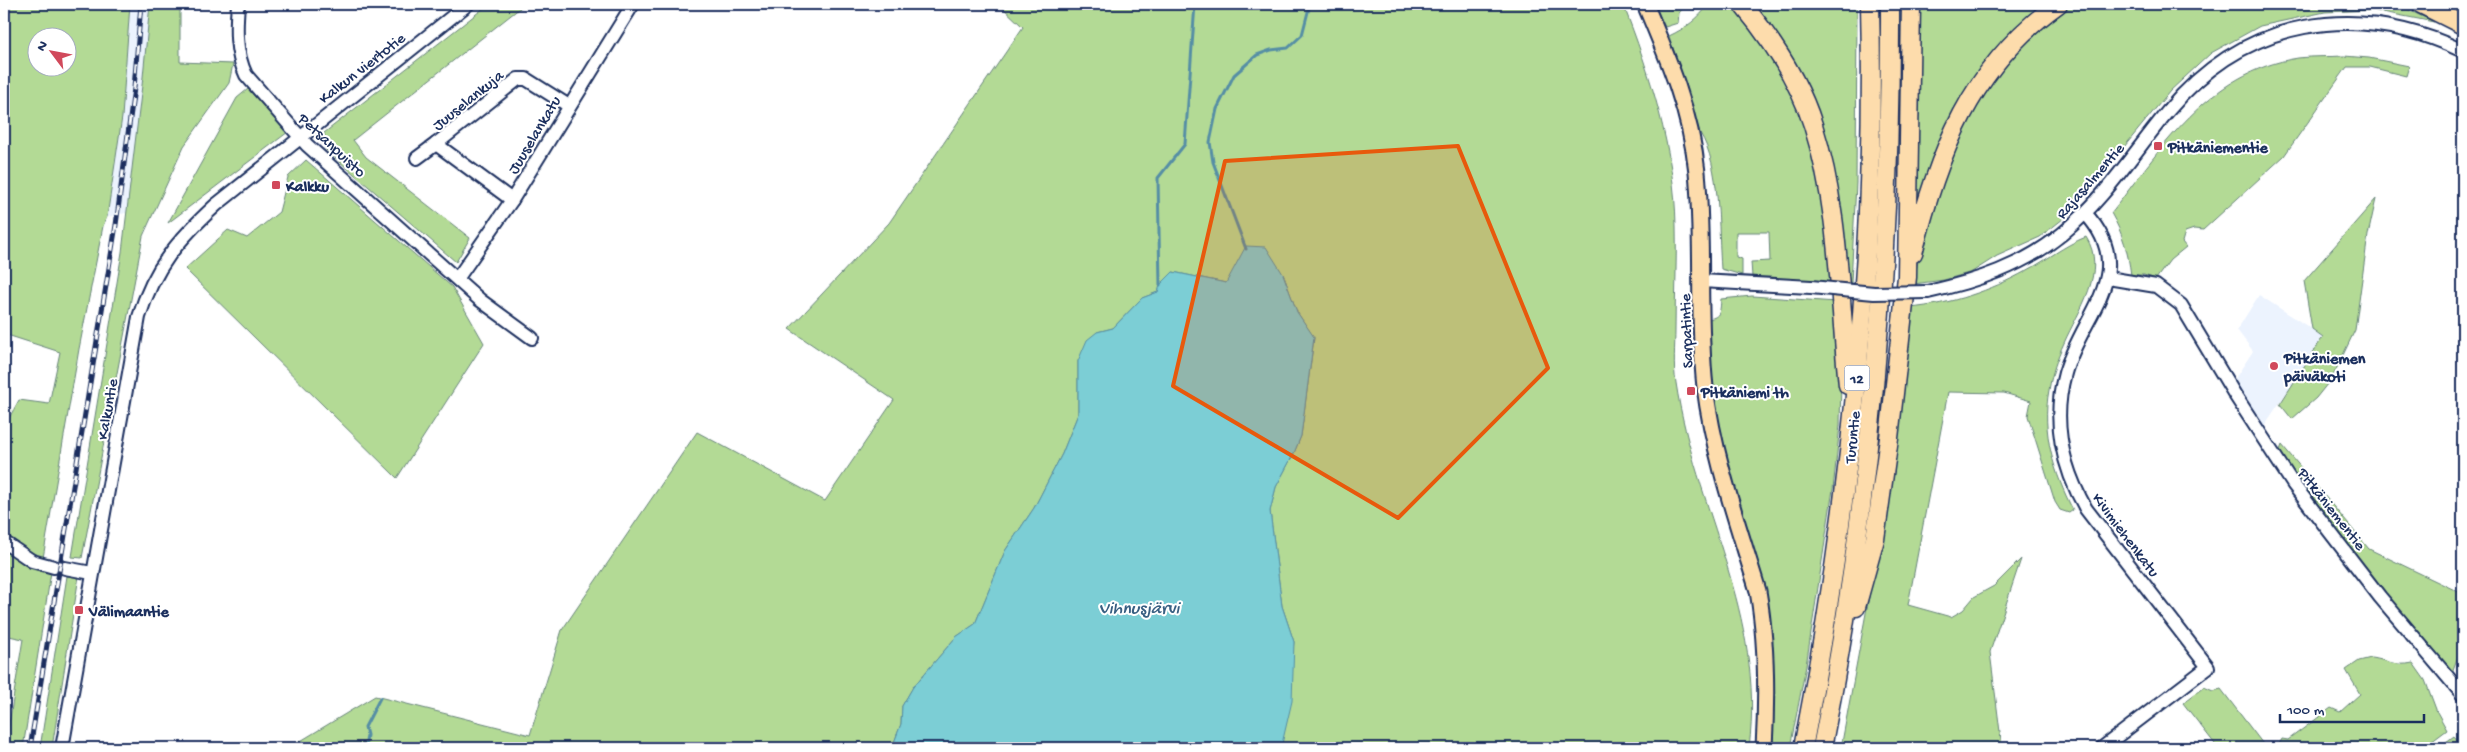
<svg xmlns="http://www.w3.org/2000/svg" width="2467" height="752" font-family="'Gochi Hand',sans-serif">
<rect width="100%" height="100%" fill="#fff"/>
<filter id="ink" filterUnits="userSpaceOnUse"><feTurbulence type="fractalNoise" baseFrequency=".02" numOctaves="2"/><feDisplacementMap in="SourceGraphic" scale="10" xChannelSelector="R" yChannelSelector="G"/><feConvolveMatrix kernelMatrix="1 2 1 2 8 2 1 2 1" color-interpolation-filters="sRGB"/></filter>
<g filter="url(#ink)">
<g fill="#ecf3fe">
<path d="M130,4H150L145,209L107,217L122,117Z"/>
<path d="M2259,295L2324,337L2264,426L2234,380L2253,351L2237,330Z"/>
</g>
<g fill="#b3da95" stroke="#67847a" fill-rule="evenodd">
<path d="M4,4H130L122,117L107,217L103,226L79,349L43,558L20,547L4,534V427L19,400L49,404L60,352L4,334ZM38,38H68V68H38Z"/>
<path d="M150,4H180V62L233,64L229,83L184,146L143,236L82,558L72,557L122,252L143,77Z"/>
<path d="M489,4H525L353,140L366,157L470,238L456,262L325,149L324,133Z"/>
<path d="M999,4H1623C1650,73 1675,151 1676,226C1677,261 1675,295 1675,330C1675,347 1673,366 1676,383C1695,509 1766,615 1749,748H1281L1294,642L1282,606L1270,511L1276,487L1294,453L1301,436L1314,338L1297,312L1283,274L1226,283L1173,272L1158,292L1142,298L1113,328L1097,332L1078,361V414L1062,454L1034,508L1005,551L975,624L956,637L913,687L902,706L901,724L892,748H289L375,696L530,735L562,630L697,432L825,501L894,400L789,329L889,223L1023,27Z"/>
<path d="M1654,4H1686L1679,13L1678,23L1665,27Z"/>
<path d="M1709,4H1732C1775,53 1806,113 1819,177C1826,212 1829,248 1833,283L1752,277L1751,262L1770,261L1769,232H1736V257L1742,259V275L1721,269C1718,229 1721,166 1700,133L1669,36C1686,28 1698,19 1709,4Z"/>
<path d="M1748,4L1857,7L1856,183L1851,283H1843L1816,122Z"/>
<path d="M1915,4H2047C1958,69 1938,140 1910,241Z"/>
<path d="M2071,4H2396L2434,22L2372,10L2325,12L2260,26L2211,53L2170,91L2068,215L2040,237L1997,256L1972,272L1944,280L1913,284L1926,226L1960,126L2015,46L2056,13Z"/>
<path d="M2344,56L2369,58L2409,66L2406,76L2370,67H2347L2284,156L2203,230L2194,229L2185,232L2182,242L2186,247L2170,260L2156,279L2144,275H2131C2128,252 2123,234 2111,213C2162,148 2208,72 2298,58C2313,56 2329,57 2344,56Z"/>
<path d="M248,89L288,132L168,223L237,98Z"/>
<path d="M306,160L452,287L484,343L397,478L185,269L228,230L247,238L279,212L288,177Z"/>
<path d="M2376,199L2368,235L2355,330L2332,378L2316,398L2292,419L2280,404L2323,337L2312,329L2304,281Z"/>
<path d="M2086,237C2108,271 2078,311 2064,343C2057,358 2052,373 2049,390C2041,432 2054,473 2073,510L2069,513L2060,510L2055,502L2028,416L2031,401L2004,393L1948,392L1908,605L1951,617L1963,610L1974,597L1994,586L2021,559L1990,652L2002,748H1841L1881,532L1910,308C1951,304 1990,291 2026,271C2047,260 2063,246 2086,237Z"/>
<path d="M1752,296L1836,302L1841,381L1840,425L1833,489L1806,666L1790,748H1768L1769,660L1726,468L1709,371L1708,319C1721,317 1720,311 1721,299Z"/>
<path d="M2282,445L2369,549L2463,594V643L2451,675L2382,593L2279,453Z"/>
<path d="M4,549L26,566L51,572L23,748H5L23,639L4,635Z"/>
<path d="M67,576H79L52,748H40Z"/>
<path d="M2371,658C2389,660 2394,667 2413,663L2425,680L2437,712L2447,730L2423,748H2277L2282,739L2288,740L2331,708L2340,712L2360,694L2346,670L2359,661Z"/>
<path d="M2204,687L2213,691L2221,689L2266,748H2218L2183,703Z"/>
<path d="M2454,736L2463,748H2438Z"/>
</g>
<path fill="#7cced5" stroke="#558ea5" d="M1246,246L1266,247L1283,274L1297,312L1314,337L1301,436L1294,453L1276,487L1270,511L1282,606L1294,642L1292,701L1281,748H892L901,724L902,706L913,687L956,637L975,624L1005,551L1034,508L1062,454L1078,414V361L1087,340L1097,332L1113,328L1142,298L1158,292L1160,285L1173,272L1226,283Z"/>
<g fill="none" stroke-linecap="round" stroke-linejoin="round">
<g stroke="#558ea5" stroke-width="3">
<path d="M1246,249L1213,162L1210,142L1217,109L1234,75L1257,55L1271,50L1288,48L1302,35L1310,4"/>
<path d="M1160,285L1158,178L1185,144L1195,4"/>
<path d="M365,748L367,735L365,727L380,698"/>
</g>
<g stroke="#1b2f5e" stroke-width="16">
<g id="minor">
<path d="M238,4C236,28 235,52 246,75L307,145L480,300L532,338"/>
<path d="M417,158L436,144"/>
<path d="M512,200L436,144L518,79H526L569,106"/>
<path d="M2085,213C2140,272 2082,313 2065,373C2052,420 2062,467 2086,509L2208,667L2102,748"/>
<path d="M2108,278L2156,286L2181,305L2235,395L2293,484L2380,597L2463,695"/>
<path d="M457,279L512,200L633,4"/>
<path d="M1701,281L1811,287"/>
<path d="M1928,292C1977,281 2023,266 2062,234C2104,200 2134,152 2168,111C2245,18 2356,0 2463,51"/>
<path d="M4,542L32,561L54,567"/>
<path d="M65,568L92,573"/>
<path d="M62,748L139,317C154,267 179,239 216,205L468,4"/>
</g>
</g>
<g stroke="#1b2f5e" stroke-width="19">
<path id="major" d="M1645,4C1668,58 1691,113 1697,172C1704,244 1697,316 1705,387C1714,458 1738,524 1758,591C1767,643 1767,696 1764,748"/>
</g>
<g stroke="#1b2f5e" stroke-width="21">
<g id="highway">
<path d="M1742,4C1772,40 1799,80 1813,125C1840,210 1839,298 1848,385"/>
<path d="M2421,4L2463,25"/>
<path d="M1913,253C1939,152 1970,67 2058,4"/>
<path d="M1856,607L1875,539L1889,438L1907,277L1911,4"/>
<path d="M1803,748C1851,503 1876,253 1870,4"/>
<path d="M1822,748C1871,504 1891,253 1890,4"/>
</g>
</g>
<use href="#minor" stroke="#fff" stroke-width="12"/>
<use href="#major" stroke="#fddcac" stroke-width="15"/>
<use href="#highway" stroke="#fddcac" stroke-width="18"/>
<g stroke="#1b2f5e" stroke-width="5">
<path id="rail" d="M30,748L116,225L134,88L141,4"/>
</g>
<use href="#rail" stroke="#fff" stroke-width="3" stroke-dasharray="9" stroke-linecap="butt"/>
<g stroke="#1b2f5e" stroke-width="16" stroke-linecap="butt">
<path id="minor-bridge" d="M1811,287L1874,293L1928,292"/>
</g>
<use href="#minor-bridge" stroke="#fff" stroke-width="12"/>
</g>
</g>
<path fill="#e8590c" fill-opacity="0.2" stroke="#e8590c" stroke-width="4" stroke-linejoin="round" d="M1458,146L1548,368L1398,518L1173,386L1225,161Z"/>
<g fill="#d1495b" stroke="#fff" stroke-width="2">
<rect x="2153" y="141" width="10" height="10" rx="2.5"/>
<rect x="271" y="180" width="10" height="10" rx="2.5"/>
<circle cx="2274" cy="366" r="5"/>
<rect x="1686" y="386" width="10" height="10" rx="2.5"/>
<rect x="74" y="605" width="10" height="10" rx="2.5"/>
</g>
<g text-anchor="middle" stroke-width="4" stroke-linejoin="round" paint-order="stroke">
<rect fill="#fff" stroke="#5f6d8e" stroke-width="1" x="1844.5" y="365.5" width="25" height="25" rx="4"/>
<g font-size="15" font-weight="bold" fill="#1b2f5e">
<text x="1857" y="383">12</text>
</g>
<g font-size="16" fill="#1b2f5e" stroke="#fff">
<text transform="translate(361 67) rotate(-38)" y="6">Kalkun viertotie</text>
<text transform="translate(467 99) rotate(-39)" y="6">Juuselankuja</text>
<text transform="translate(533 134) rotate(-59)" y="6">Juuselankatu</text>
<text transform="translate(333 144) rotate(43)" y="6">Petsanpuisto</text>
<text transform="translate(2089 180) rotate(-49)" y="6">Rajasalmentie</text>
<text transform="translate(1685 331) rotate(-92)" y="6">Sarpatintie</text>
<text transform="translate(106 409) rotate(-80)" y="6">Kalkuntie</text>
<text transform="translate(1851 437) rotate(-84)" y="6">Turuntie</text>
<text transform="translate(2333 508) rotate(52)" y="6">Pitkäniementie</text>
<text transform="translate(2127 534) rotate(53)" y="6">Kivimiehenkatu</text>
</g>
<g font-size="16" font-weight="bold" fill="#1b2f5e" stroke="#fff" text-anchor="start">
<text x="2168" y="152">Pitkäniementie</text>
<text x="286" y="191">Kalkku</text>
<text x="2284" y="363">Pitkäniemen<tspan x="2284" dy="18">päiväkoti</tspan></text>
<text x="1701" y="397">Pitkäniemi th</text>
<text x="89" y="616">Välimaantie</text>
</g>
<g font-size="18" font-style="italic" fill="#385f82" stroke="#fff">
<text x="1139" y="613">Vihnusjärvi</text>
</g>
</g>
<rect width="2467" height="752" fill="none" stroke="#fff" stroke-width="20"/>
<rect x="10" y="10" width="2447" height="732" fill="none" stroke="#1b2f5e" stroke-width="2" filter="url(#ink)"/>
<g transform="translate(52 52) rotate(302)"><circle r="24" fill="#ffffff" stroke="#a4acbf"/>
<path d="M0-4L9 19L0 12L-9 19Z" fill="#d1495b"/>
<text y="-8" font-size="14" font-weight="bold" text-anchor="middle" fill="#1b2f5e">N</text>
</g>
<path d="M2280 714v8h144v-8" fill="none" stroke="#1b2f5e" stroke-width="2.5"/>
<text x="2287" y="714" font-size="15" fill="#1b2f5e" stroke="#ffffff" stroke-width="4" paint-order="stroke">100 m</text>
</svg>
